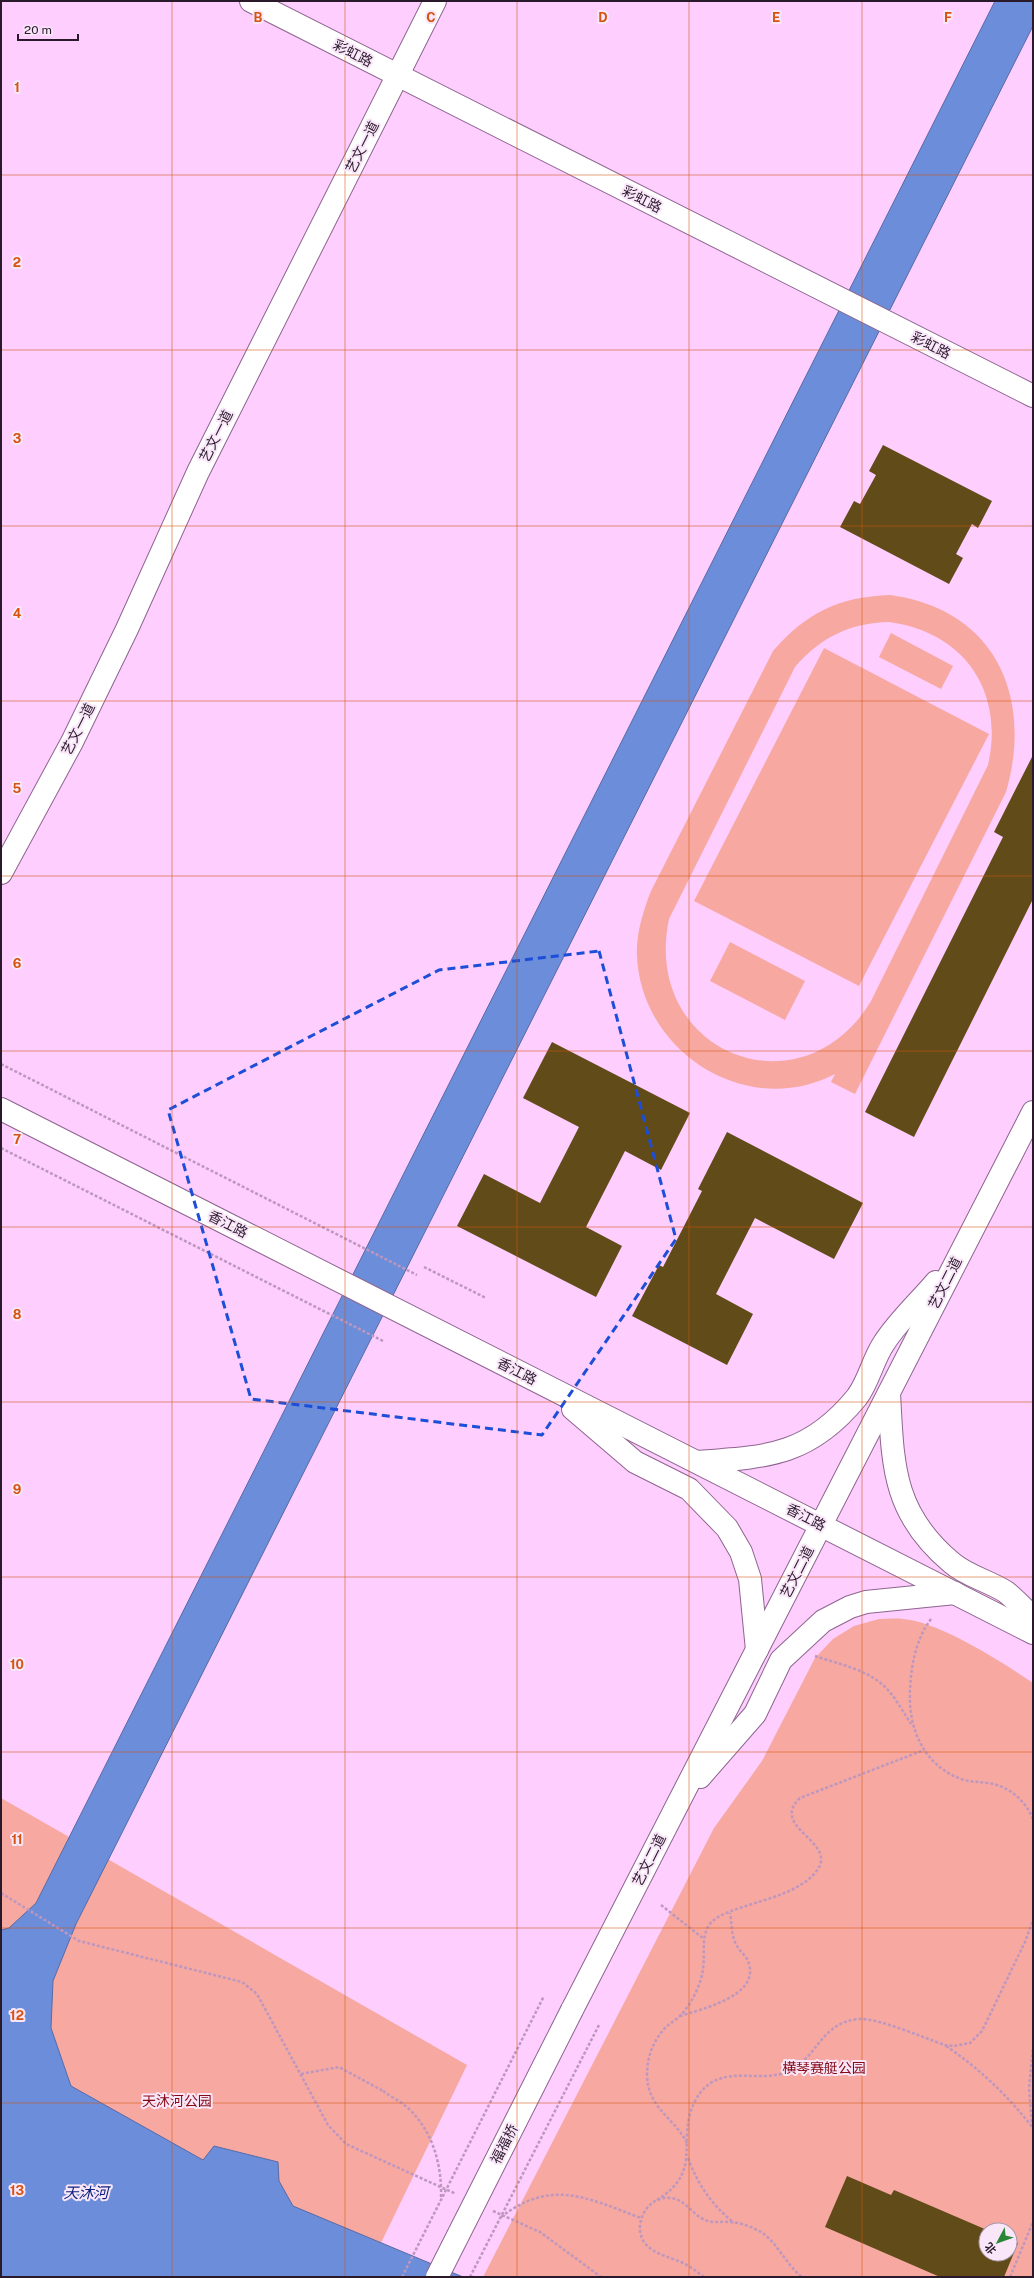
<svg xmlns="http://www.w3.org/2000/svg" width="1034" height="2278" font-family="'Public Sans','Noto Sans SC',sans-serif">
<rect width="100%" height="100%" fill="#fdcefe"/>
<g fill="#f7a9a1" fill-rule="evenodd">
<path d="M890,595C994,609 1034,695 1006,792L855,1094L831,1082L835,1074C747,1120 641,1052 637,956C636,933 643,912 651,891L773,651C807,612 839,597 890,595ZM889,622C964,632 1005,691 988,765L871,1001C801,1117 641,1052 669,919L795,667C821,637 850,623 889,622Z"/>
<path d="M891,633L953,666L941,689L879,657Z"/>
<path d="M824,648L989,734L859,986L694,901Z"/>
<path d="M730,942L805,981L785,1020L710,981Z"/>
<path d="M879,1619C887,1619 895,1618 903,1619C938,1621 1004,1663 1033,1683V2277H483L714,1828L762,1761L815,1658L833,1639L854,1626ZM986,2230H1010V2254H986Z"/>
<path d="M1,1798L467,2065L381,2243L463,2277H1Z"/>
</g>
<path fill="#6b8dda" stroke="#586aa6" d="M995,1H1033V26L76,1924L53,1981L51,2028L71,2086L203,2160L214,2146L278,2162L279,2181L293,2206L463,2277H1V1930L9,1928L36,1903Z"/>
<g fill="#614b18">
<path d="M883,445L992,501L978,528L972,524L956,554L963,558L949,584L840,527L854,501L860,504L876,475L869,471Z"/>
<path d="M1033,755V899L914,1137L865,1112L1003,837L994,832Z"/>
<path d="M552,1042L690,1113L661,1170L625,1151L586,1227L622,1246L596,1297L457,1226L484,1174L540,1203L579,1127L523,1098Z"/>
<path d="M727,1132L863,1203L834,1259L755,1218L716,1294L753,1314L727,1365L632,1316L659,1265L663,1267L702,1191L698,1189Z"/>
<path d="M847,2176L891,2195L894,2190L987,2230L986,2254H1010V2240L1018,2243L1004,2277H940L825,2227Z"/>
</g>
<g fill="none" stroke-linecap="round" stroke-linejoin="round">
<g stroke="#8e648f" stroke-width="24">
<g id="street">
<path d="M251,1L1033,396"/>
<path d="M1,873L72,742L127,629L198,472L435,1"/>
</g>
</g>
<g stroke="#8e648f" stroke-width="24">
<g id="secondary">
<path d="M1,1109L1033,1633"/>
<path d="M889,1393C893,1465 892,1513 952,1563C967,1576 989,1581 1006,1592C1015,1599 1024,1609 1033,1617"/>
<path d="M573,1409L635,1462L689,1489L727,1528L741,1552L750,1579L757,1650"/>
<path d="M697,1462C767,1457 809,1456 857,1397C869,1381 873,1359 884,1343C898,1321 919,1302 936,1282"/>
<path d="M700,1777L755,1714L781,1660L823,1621L850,1607L866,1602L955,1593"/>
<path d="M572,2010L1033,1112"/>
</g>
</g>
<g stroke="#bd97be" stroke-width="2.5" stroke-dasharray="3 2" stroke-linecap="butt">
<path d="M1,1064L417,1275"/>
<path d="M1,1148L383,1341"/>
<path d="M424,1267L486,1298"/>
<path d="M931,1619C916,1639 911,1665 910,1690C908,1729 924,1767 964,1780C972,1782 979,1782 988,1783C1009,1786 1025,1800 1033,1819"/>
<path d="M815,1656C838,1664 866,1669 884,1686C895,1696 903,1712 911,1724"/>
<path d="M1,1893L79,1941L242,1982L257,1994L328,2125L346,2144L456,2194"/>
<path d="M661,1905L704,1939"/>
<path d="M680,2016C702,2009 759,1996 749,1964C747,1956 741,1953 737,1946C731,1937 732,1923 730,1913"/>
<path d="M946,2046C980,2069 1008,2096 1033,2128"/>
<path d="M301,2074L339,2067L383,2091"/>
<path d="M1032,2127L1029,2088L1033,2047"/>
<path d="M687,2143C674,2117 648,2109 647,2075C647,2057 653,2041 665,2028C669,2024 674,2021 679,2017C691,2005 701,1985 703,1969C706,1950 698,1929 718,1917C747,1901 798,1898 818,1869C836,1841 769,1827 800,1798L924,1750"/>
<path d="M688,2158C698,2185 712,2205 734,2223"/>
<path d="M657,2200C705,2170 675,2140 695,2101C719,2056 764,2090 796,2067C819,2051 824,2022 859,2019C879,2018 924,2038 945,2045L954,2046L970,2043L982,2031L1025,1942L1033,1920"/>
<path d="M493,2211L540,2232L601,2277"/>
<path d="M704,2277C697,2272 690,2266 681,2262C669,2257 653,2254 644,2242C632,2224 648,2195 670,2198C685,2199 691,2213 703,2219C712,2224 720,2221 729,2222C740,2222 752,2227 761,2232C778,2243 786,2265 802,2277"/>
<path d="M1010,2277L1033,2222"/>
</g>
<use href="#street" stroke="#fff" stroke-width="22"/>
<use href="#secondary" stroke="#fff" stroke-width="22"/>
<g stroke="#8e648f" stroke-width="24" stroke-linecap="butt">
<path id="secondary-bridge" d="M437,2277L572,2010"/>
</g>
<g stroke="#bd97be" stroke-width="2.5" stroke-dasharray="3 2" stroke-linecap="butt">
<path d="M383,2091C391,2097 402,2102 409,2109C433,2132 442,2165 441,2198"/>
<path d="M501,2217C552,2178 587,2198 641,2218"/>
<path d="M402,2277L544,1996"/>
<path d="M470,2277L599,2025"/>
</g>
<use href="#secondary-bridge" stroke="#fff" stroke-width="22"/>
</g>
<path fill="none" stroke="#1d4ed8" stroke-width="3" stroke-dasharray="8 5" stroke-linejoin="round" d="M599,951L676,1239L542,1435L251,1399L168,1110L439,970Z"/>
<path fill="none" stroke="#d5530f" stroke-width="1" stroke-opacity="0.55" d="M172,1V2277M345,1V2277M517,1V2277M689,1V2277M862,1V2277M1,175H1033M1,350H1033M1,526H1033M1,701H1033M1,876H1033M1,1051H1033M1,1227H1033M1,1402H1033M1,1577H1033M1,1752H1033M1,1928H1033M1,2103H1033"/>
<g text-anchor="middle" stroke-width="4" stroke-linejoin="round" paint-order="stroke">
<g font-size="14" fill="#2a192b" stroke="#f9e6f9">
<text transform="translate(353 53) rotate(27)" y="5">彩虹路</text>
<text transform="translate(362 147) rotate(-63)" y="5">艺文一道</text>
<text transform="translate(642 199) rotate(27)" y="5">彩虹路</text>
<text transform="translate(931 345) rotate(27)" y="5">彩虹路</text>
<text transform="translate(216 436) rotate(-63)" y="5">艺文一道</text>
<text transform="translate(78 729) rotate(-63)" y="5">艺文一道</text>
<text transform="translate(228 1224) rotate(27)" y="5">香江路</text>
<text transform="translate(945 1283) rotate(-63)" y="5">艺文二道</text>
<text transform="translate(517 1371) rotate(27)" y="5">香江路</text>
<text transform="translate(806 1517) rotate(27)" y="5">香江路</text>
<text transform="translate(797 1572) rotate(-63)" y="5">艺文二道</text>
<text transform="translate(649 1860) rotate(-63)" y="5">艺文二道</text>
<text transform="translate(504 2144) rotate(-63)" y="5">福福桥</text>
</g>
<g font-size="14" fill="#850a14" stroke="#f9e6f9">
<text x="824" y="2073">横琴赛艇公园</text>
<text x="177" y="2106">天沐河公园</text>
</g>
<g font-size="15" font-style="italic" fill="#0b227c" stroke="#f9e6f9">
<text x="86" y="2198">天沐河</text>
</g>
</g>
<g font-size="13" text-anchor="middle" font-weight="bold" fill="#d5530f" stroke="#f9e6f9" stroke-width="4" stroke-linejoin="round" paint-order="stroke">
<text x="258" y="22">B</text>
<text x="431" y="22">C</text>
<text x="603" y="22">D</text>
<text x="776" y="22">E</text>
<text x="948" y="22">F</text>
<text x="17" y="92">1</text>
<text x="17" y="267">2</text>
<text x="17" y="443">3</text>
<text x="17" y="618">4</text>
<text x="17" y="793">5</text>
<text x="17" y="968">6</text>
<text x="17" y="1144">7</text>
<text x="17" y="1319">8</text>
<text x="17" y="1494">9</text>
<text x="17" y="1669">10</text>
<text x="17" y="1844">11</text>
<text x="17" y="2020">12</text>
<text x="17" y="2195">13</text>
</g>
<rect width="1034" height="2278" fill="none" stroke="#2a192b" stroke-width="4"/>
<g transform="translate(998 2242) rotate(229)"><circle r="19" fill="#f9e6f9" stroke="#a694a7"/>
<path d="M0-3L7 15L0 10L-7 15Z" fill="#2a8637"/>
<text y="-6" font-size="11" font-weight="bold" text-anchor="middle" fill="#2a192b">北</text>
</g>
<path d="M18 34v6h60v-6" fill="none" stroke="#2a192b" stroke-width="2"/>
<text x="24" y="34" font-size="12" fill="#2a192b" stroke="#f9e6f9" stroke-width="3" paint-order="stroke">20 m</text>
</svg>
